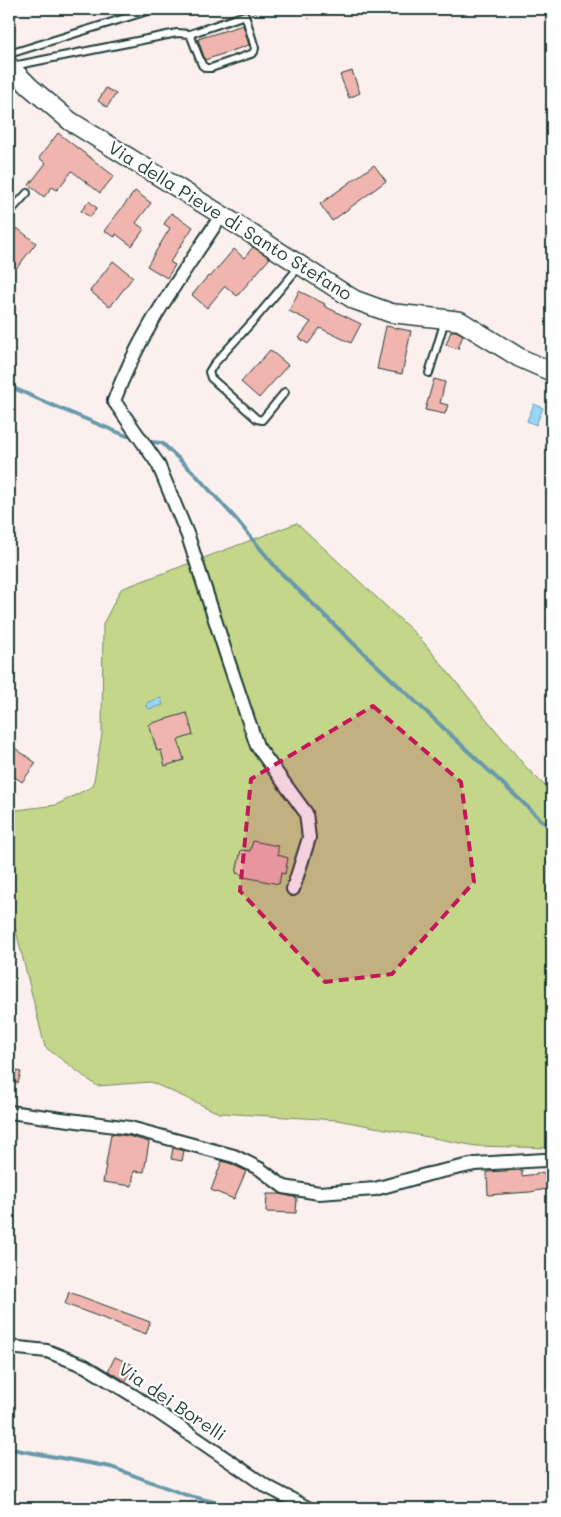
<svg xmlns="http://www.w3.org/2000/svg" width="561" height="1517" font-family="Mali,sans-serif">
<rect width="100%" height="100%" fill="#fcf0ef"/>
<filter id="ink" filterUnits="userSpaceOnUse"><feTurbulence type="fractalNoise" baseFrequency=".02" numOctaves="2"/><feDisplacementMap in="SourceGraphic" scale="10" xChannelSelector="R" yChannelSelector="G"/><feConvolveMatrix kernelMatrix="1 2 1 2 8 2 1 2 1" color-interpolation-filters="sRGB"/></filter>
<g filter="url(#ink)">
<path fill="#c4d68a" stroke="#728a5f" d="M297,523L420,638L525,766L552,793V1148L476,1146L337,1120L219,1113L151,1082L97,1086L45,1047L9,903V811L56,805L93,786L102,734L103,624L121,589Z"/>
<g fill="#99d7fa" stroke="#6899ab">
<path d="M534,404L543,408L536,425L527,421Z"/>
<path d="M161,698L163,705L149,709L146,706L148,702Z"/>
</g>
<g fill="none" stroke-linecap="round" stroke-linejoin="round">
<g stroke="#6899ab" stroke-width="4">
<path d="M9,386L54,406L127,436"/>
<path d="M150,442L162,443L194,473L236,519L278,570L351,641L552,830"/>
<path d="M9,1460L11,1449L111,1467L186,1495L238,1508"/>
</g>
</g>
<g fill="#f1b5af" stroke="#1f3d34">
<path d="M243,25L249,45L205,60L198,39Z"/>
<path d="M352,71L360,93L349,98L340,75Z"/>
<path d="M106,88L116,94L107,107L98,101Z"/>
<path d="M58,133L114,176L100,193L72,171L57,190L52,187L44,197L29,185L46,163L39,158Z"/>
<path d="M374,165L386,181L332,221L320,204Z"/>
<path d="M135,191L151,203L136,223L144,229L132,246L116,234L115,237L104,231Z"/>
<path d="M89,201L97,208L90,217L81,211Z"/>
<path d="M171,213L193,227L170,262L175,265L167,278L147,266L170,228L164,224Z"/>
<path d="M17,228L36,243L16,269L9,263V239Z"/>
<path d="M253,247L270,258L237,296L225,286L207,308L192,295L208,276L210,277L234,249L244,258Z"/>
<path d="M113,261L133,277L110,307L90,291Z"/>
<path d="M299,291L325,304L324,306L361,324L351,343L320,328L308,344L299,338L311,322L289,311Z"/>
<path d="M386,326L411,331L402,374L377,369Z"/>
<path d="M451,331H456L463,335L458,349L446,345Z"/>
<path d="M270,350L288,365L259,398L241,382Z"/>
<path d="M434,379L445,382L440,403L448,405L445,414L425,410Z"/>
<path d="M187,713L193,735L178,740L184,760L165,766L161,750L157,751L149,724Z"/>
<path d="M9,744L36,763L22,782L9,773Z"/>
<path d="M253,841L278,846V855L288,858L285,874L281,873L279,884L244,877V875L236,873L241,850L250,851Z"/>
<path d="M9,1069L21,1072L18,1083L9,1081Z"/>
<path d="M111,1134L128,1136L149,1142L144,1172L134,1171L132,1186L103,1182Z"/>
<path d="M173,1148L184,1151L182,1161L171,1159Z"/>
<path d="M222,1161L231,1164L246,1171L234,1199L211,1190Z"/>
<path d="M522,1170V1176L544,1173L547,1189L530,1192L488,1195L487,1172Z"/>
<path d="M267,1194H280L297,1198L296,1213L266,1212Z"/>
<path d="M69,1292L150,1322L146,1334L65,1304Z"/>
<path d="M115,1357L133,1365L126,1381L108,1371Z"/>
</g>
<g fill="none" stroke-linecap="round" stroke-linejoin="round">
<g stroke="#1f3d34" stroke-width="10">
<g id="lane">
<path d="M9,54L154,9"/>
<path d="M13,66L177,33L190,34L245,15L255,48L254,52L251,54L211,68H206L202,65L190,34"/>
<path d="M9,213L27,193"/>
<path d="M429,373L445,320"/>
<path d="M285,392L262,420L257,419L211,378L209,372L214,364L255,319L299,267"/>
</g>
</g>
<g stroke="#1f3d34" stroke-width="16">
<g id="street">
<path d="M221,216C182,275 138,334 114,401L158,464L188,536L228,660L257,746L306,813L309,838L293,889"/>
<path d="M9,1112L130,1128L234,1156L260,1169L284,1187L319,1193L375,1189L429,1174L475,1164L544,1160L552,1162"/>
<path d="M9,1347L47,1351L85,1366L134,1396L266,1486L308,1508"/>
</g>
</g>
<g stroke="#1f3d34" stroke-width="21">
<path id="secondary" d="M9,66L30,87L70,121L236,224L342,292L355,300L391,313L437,318L460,321L520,358L552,372"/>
</g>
<g stroke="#1f3d34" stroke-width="2.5" stroke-dasharray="1 4" stroke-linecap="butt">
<path d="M306,9L309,19"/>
<path d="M254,12L262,9"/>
</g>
<use href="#lane" stroke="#fff" stroke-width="6"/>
<use href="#street" stroke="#fff" stroke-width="12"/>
<use href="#secondary" stroke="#fff" stroke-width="18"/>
</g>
</g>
<path fill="#c2185b" fill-opacity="0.2" stroke="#c2185b" stroke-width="4" stroke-dasharray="10 6" stroke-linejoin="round" d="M373,706L461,782L474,882L392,974L325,982L240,891L251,779Z"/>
<g text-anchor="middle" stroke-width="4.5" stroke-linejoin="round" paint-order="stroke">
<g font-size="18" fill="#1f3d34" stroke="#fff">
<text transform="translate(230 221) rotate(32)" y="6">Via della Pieve di Santo Stefano</text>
<text transform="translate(172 1402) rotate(34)" y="6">Via dei Borelli</text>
</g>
</g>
<rect width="561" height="1517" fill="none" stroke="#fff" stroke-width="30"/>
<rect x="15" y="15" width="531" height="1487" fill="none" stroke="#1f3d34" stroke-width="2" filter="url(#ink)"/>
</svg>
